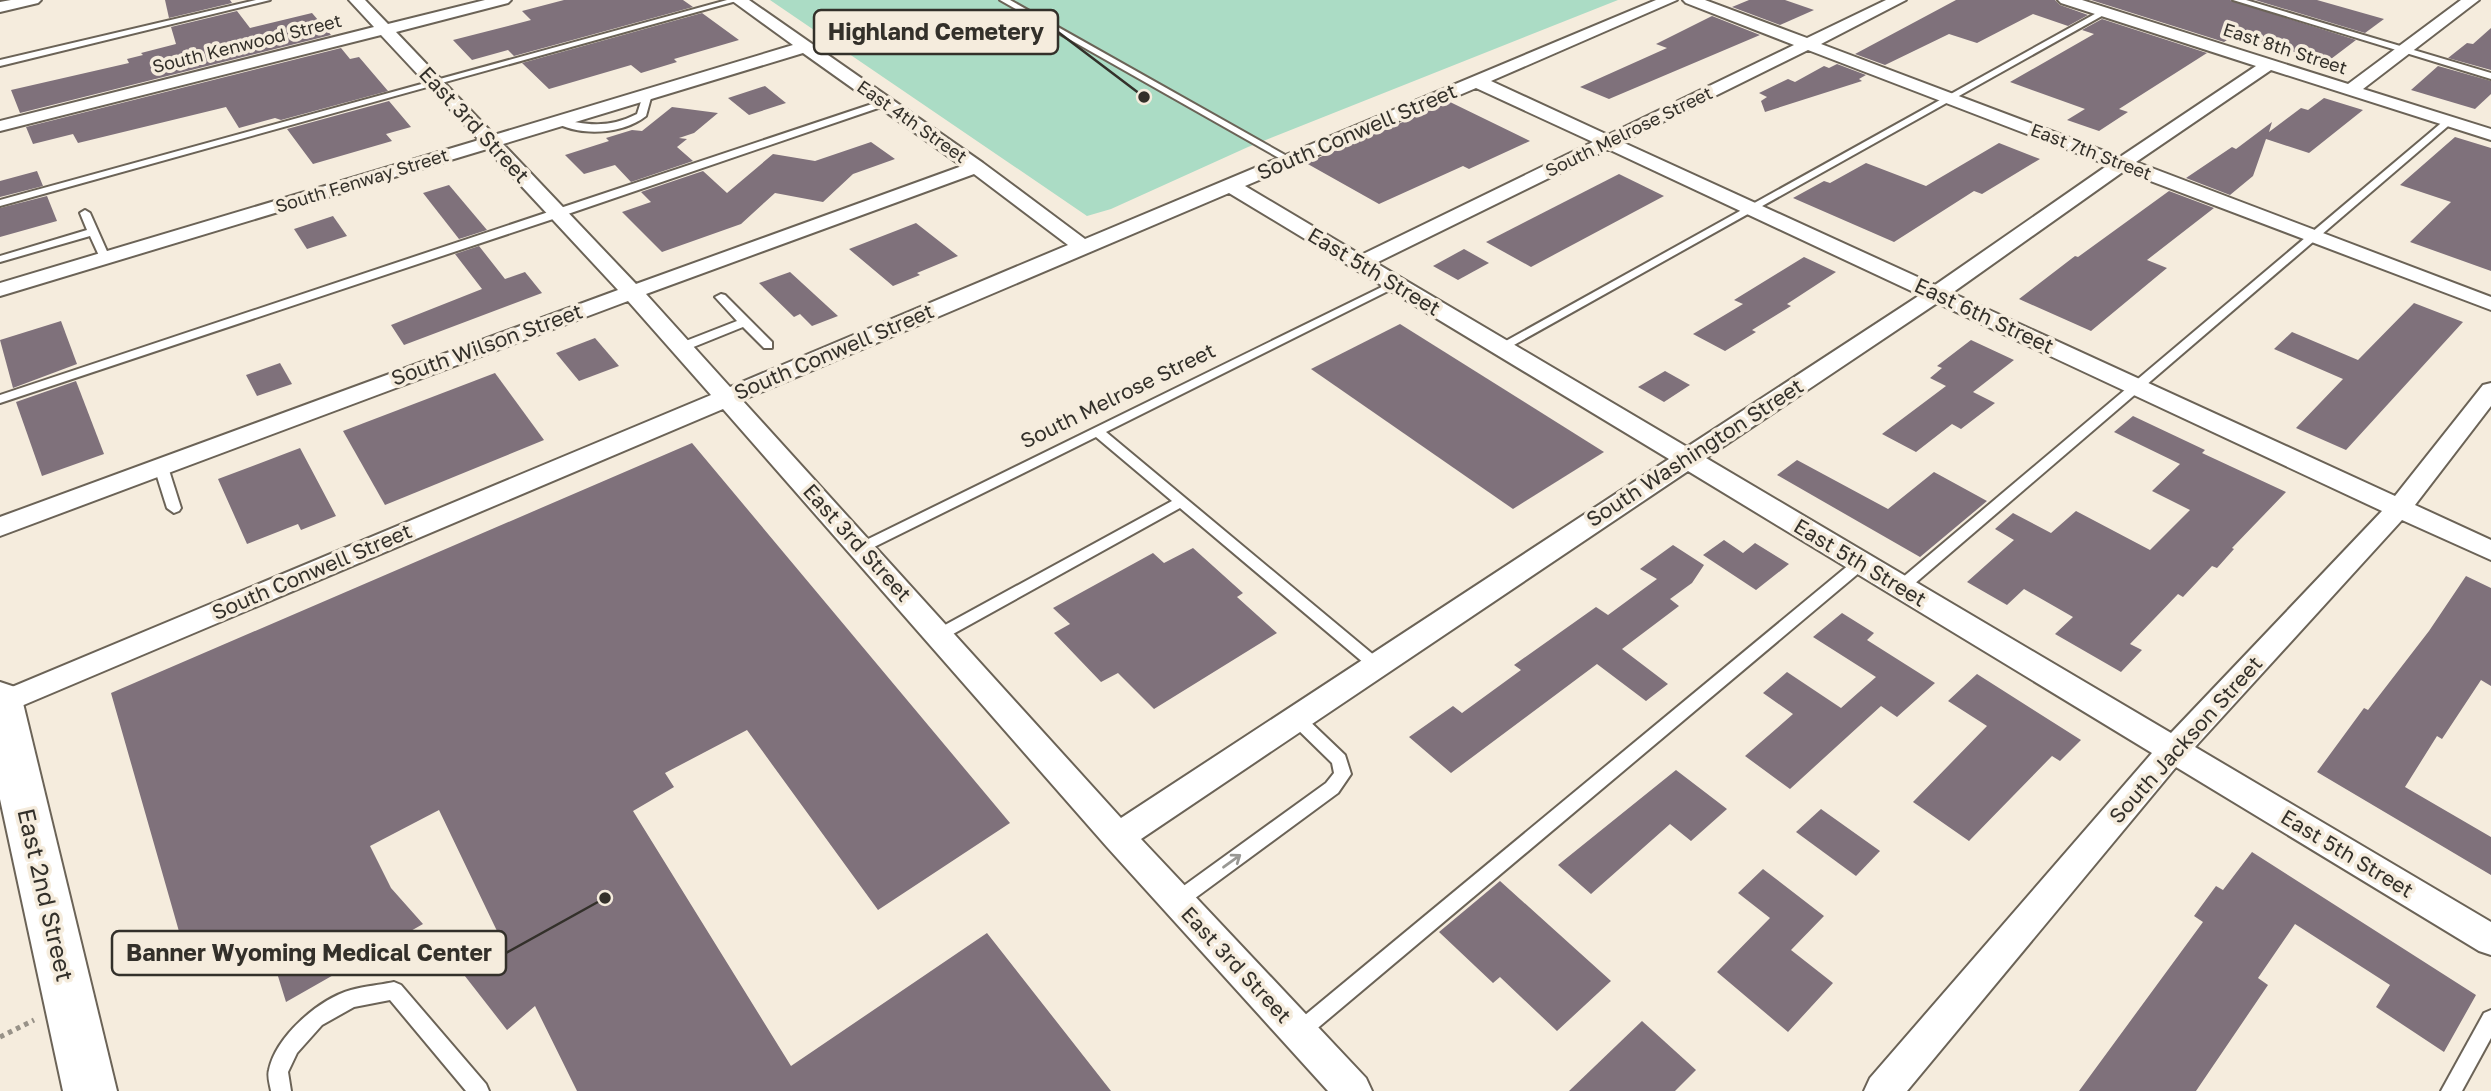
<svg xmlns="http://www.w3.org/2000/svg" width="2491" height="1091" font-family="'Golos Text',sans-serif">
<rect width="100%" height="100%" fill="#f5ecdd"/>
<path fill="#abdcc5" d="M770,0H1618L1248,147L1111,209L1087,216Z"/>
<g fill="#7f717b">
<path d="M165,0H230L232,3L169,18Z"/>
<path d="M564,0H683L693,7L514,56L508,50L472,60L453,40L531,20L522,11Z"/>
<path d="M1749,0H1785L1814,10L1780,25L1732,7Z"/>
<path d="M1956,0H2055L2060,5L2088,15L2068,26L2033,14L1977,43L1949,34L1885,65L1855,54Z"/>
<path d="M2091,0H2230L2356,40L2327,62L2236,34L2224,42Z"/>
<path d="M2255,0H2317L2384,19L2365,33Z"/>
<path d="M237,11L250,28L312,13L331,35L20,113L11,90L129,63L127,59L143,55L141,53L176,44L171,27Z"/>
<path d="M702,13L739,40L674,59L677,62L641,73L631,65L549,89L522,63Z"/>
<path d="M1712,16L1760,35L1609,99L1580,87L1667,48L1656,44Z"/>
<path d="M2102,19L2207,53L2119,109L2128,112L2099,131L2067,120L2085,109L2010,82L2094,34L2082,30Z"/>
<path d="M2491,28V70L2448,58L2467,43L2473,44Z"/>
<path d="M341,48L350,59L359,57L388,91L281,120L275,118L239,128L226,107L78,143L73,134L33,144L26,127Z"/>
<path d="M1837,64L1866,75L1859,79L1862,81L1765,112L1761,101L1767,97L1759,93L1788,79L1795,82L1824,66L1829,68Z"/>
<path d="M2438,66L2491,81V94L2475,109L2411,90Z"/>
<path d="M765,86L786,103L749,115L728,98Z"/>
<path d="M2324,98L2363,110L2309,153L2266,139L2253,176L2230,195L2186,178L2232,147L2236,149L2272,122L2269,132L2301,108L2308,110Z"/>
<path d="M389,101L411,127L386,134L392,141L313,164L287,129Z"/>
<path d="M1450,102L1530,141L1469,169L1463,166L1379,204L1306,163Z"/>
<path d="M672,107L718,113L694,133L679,138L687,139L677,147L693,161L631,182L615,165L584,174L565,155L609,141L606,138L632,130L642,131Z"/>
<path d="M2455,137L2491,148V271L2410,242L2451,202L2400,185Z"/>
<path d="M871,142L895,159L853,174L823,202L775,193L741,224L662,252L622,212L651,202L641,192L703,171L727,193L773,154L815,161Z"/>
<path d="M1999,143L2040,159L1982,194L1974,191L1894,242L1793,198L1824,181L1830,183L1866,163L1926,186Z"/>
<path d="M37,171L43,186L0,197V181Z"/>
<path d="M1619,174L1664,196L1531,267L1486,242Z"/>
<path d="M449,185L487,230L459,239L423,193Z"/>
<path d="M2169,191L2214,208L2147,260L2167,268L2091,331L2019,299L2075,256L2078,257Z"/>
<path d="M47,196L57,221L0,237V208Z"/>
<path d="M333,216L347,236L307,249L294,229Z"/>
<path d="M916,223L958,256L917,273L920,275L893,286L849,249Z"/>
<path d="M479,246L505,279L525,272L542,293L404,345L391,325L482,289L455,254Z"/>
<path d="M1464,249L1489,263L1458,280L1433,266Z"/>
<path d="M1804,257L1836,272L1787,304L1791,306L1752,330L1756,332L1725,351L1693,334L1743,304L1734,300Z"/>
<path d="M790,272L838,316L812,326L800,314L794,317L759,283Z"/>
<path d="M2414,303L2463,322L2346,450L2296,428L2343,379L2274,349L2292,332L2358,360Z"/>
<path d="M61,321L77,364L13,388L0,340Z"/>
<path d="M1400,324L1604,452L1513,509L1311,369Z"/>
<path d="M595,338L619,366L579,381L556,353Z"/>
<path d="M1971,340L2014,360L1973,392L1995,403L1961,429L1952,424L1916,452L1882,434L1946,386L1930,378L1942,368L1937,366Z"/>
<path d="M280,363L292,384L257,396L246,375Z"/>
<path d="M1665,371L1690,385L1664,402L1638,387Z"/>
<path d="M495,373L544,440L385,505L343,431Z"/>
<path d="M76,381L104,454L42,476L16,402Z"/>
<path d="M2133,416L2205,450L2202,453L2286,492L2232,548L2234,549L2217,568L2212,566L2183,597L2178,594L2130,644L2142,650L2121,672L2055,634L2073,617L2024,589L2007,605L1967,582L2014,540L1995,529L2013,513L2051,533L2076,511L2150,550L2190,510L2152,491L2180,464L2114,432Z"/>
<path d="M692,443L1010,823L878,910L747,730L665,773L674,787L633,811L791,1066L987,933L1111,1091H577L535,1006L507,1030L454,962L497,931L439,810L370,846L391,888L423,924L286,1002L269,947L232,967L227,952L190,970L111,693Z"/>
<path d="M300,448L336,516L301,530L298,524L247,544L218,479Z"/>
<path d="M1797,460L1888,509L1934,472L1987,501L1920,557L1777,475Z"/>
<path d="M1724,540L1743,553L1755,543L1789,564L1756,590L1703,555Z"/>
<path d="M1673,545L1704,565L1692,583L1670,599L1679,606L1622,649L1668,684L1646,701L1597,664L1451,773L1409,737L1453,706L1462,713L1521,670L1514,665L1596,607L1608,615L1657,579L1640,569Z"/>
<path d="M1193,548L1243,593L1237,597L1277,633L1154,709L1118,673L1101,682L1054,633L1070,624L1053,608L1153,553L1164,563Z"/>
<path d="M2466,576L2491,588V686L2481,680L2442,739L2437,736L2405,787L2491,837V875L2317,772L2364,708L2368,710L2429,631Z"/>
<path d="M1842,613L1874,633L1867,640L1935,683L1897,717L1881,706L1790,789L1745,756L1793,714L1763,693L1787,672L1841,708L1876,677L1813,637Z"/>
<path d="M1977,674L2081,740L2060,761L2052,756L1969,841L1913,802L1987,726L1948,701Z"/>
<path d="M1676,770L1727,809L1691,841L1670,824L1591,894L1558,865Z"/>
<path d="M1821,809L1880,851L1856,876L1796,832Z"/>
<path d="M2252,852L2476,995L2444,1052L2376,1007L2390,985L2295,924L2258,978L2268,985L2196,1091H2079L2203,922L2194,916L2216,886L2223,890Z"/>
<path d="M1763,869L1824,916L1791,950L1833,983L1788,1032L1717,972L1770,918L1738,893Z"/>
<path d="M1500,881L1611,981L1557,1031L1500,977L1493,983L1439,932Z"/>
<path d="M1642,1021L1696,1070L1675,1091H1569Z"/>
</g>
<g fill="none" stroke-linecap="round" stroke-linejoin="round">
<g stroke="#6b6357" stroke-width="4">
<g id="service">
<path d="M256,0H270L0,66V60Z"/>
<path d="M727,0H740L0,206V200Z"/>
<path d="M1000,0H1010L1294,160L1286,162Z"/>
<path d="M2233,0H2246L2491,73V79Z"/>
<path d="M2102,10L2109,12L1505,350H1497L1495,347Z"/>
<path d="M644,92L652,94L646,116C622,135 578,137 553,121L558,118C587,126 609,128 637,114Z"/>
<path d="M884,100L889,103L887,105L562,216L0,403V395Z"/>
<path d="M2446,119L2454,121L1906,591H1896L1894,587L1896,583Z"/>
<path d="M85,210L90,213L110,258L109,260H101L90,236L0,262V256L87,230L80,213Z"/>
<path d="M1394,281L1400,284L1398,286L1106,432L1381,661L1384,665L1381,669H1371L1180,508L944,639H934L932,635L934,631L1172,501L1096,437L866,551L861,553L854,548L856,545Z"/>
<path d="M721,294L725,295L772,342V348H764L743,327L686,350H678V344L737,321L715,297Z"/>
<path d="M161,463L168,467L181,508L179,511L174,513L167,508L154,467Z"/>
<path d="M1861,558L1868,563L1866,567L1307,1037L1300,1040L1293,1037L1290,1031L1293,1025L1856,559Z"/>
<path d="M1296,712L1302,714L1345,755L1351,774L1338,793L1183,907L1177,909L1171,907L1168,901L1171,895L1326,783L1334,773L1332,763L1290,722L1288,718L1290,714Z"/>
<path d="M394,982L401,985L486,1084L489,1091H466L390,1000L354,1007L322,1025L297,1053L288,1072L291,1091H271C270,1085 267,1076 269,1070C276,1036 319,999 351,990C365,986 380,985 394,982Z"/>
<path d="M2491,1010V1038L2462,1091H2441L2484,1013Z"/>
</g>
</g>
<g stroke="#6b6357" stroke-width="4">
<g id="minor">
<path d="M11,0H41L38,3L0,12V2Z"/>
<path d="M349,0H365L388,24L485,0H511L508,3L396,32L494,135L793,45L731,0H749L983,163L1085,239L1656,0H1677L1491,81L1608,135L1794,45L1686,3L1683,0H1705L1807,38L1886,0H1906L1821,44L2120,157L2256,66L2061,3L2058,0H2082L2348,84L2461,0H2479L2363,89L2491,129V140L2271,70L2136,162L2491,297V310L2124,171L1952,293L2395,496L2483,385L2491,383V406L2415,505L2491,540V560L2402,520L2195,747L2491,922V955L2479,951L2176,767L1907,1091H1864L1870,1078L2152,753L1688,471L1141,839L1366,1078L1372,1091H1328L1107,847L723,409L0,715V692L711,395L628,301L0,536V517L618,290L487,149L0,296V283L479,140L381,35L0,131V121L374,27ZM1808,50L2108,165L1935,285L1622,142ZM803,53L962,166L636,284L503,144ZM1476,88L1593,142L1361,255L1245,186ZM1608,149L1920,295L1687,447L1376,263ZM974,174L1068,245L730,387L646,294ZM1229,193L1669,459L1121,818L742,400ZM1937,303L2382,511L2171,733L1706,458Z"/>
</g>
</g>
<g stroke="#6b6357" stroke-width="4">
<path id="secondary" d="M0,682L15,687L22,699L117,1091H63L0,799Z"/>
</g>
<path stroke="#989288" stroke-width="5" stroke-dasharray="4.5 4.5" stroke-linecap="butt" d="M0,1037L34,1020"/>
<use href="#service" fill="#fff" fill-rule="evenodd"/>
<use href="#minor" fill="#fff" fill-rule="evenodd"/>
<use href="#secondary" fill="#fff" fill-rule="evenodd"/>
</g>
<defs><path id="oneway-shaft" d="M-6 0H5M1.5-3L5.5 0L1.5 3" fill="none" stroke-width="1.6" stroke-linecap="round" stroke-linejoin="round" transform="scale(1.75)"/></defs>
<use stroke="#999894" href="#oneway-shaft" transform="translate(1232 861) rotate(-36)"/>
<g text-anchor="middle" stroke-width="7" stroke-linejoin="round" paint-order="stroke">
<g font-size="18" fill="#33302a" stroke="#f5ecdd">
<text transform="translate(247 44) rotate(-14)" y="6">South Kenwood Street</text>
<text transform="translate(2285 49) rotate(18)" y="6">East 8th Street</text>
<text transform="translate(912 122) rotate(35)" y="6">East 4th Street</text>
<text transform="translate(1629 132) rotate(-26)" y="6">South Melrose Street</text>
<text transform="translate(2091 152) rotate(21)" y="6">East 7th Street</text>
<text transform="translate(362 181) rotate(-17)" y="6">South Fenway Street</text>
</g>
<g font-size="21" fill="#33302a" stroke="#f5ecdd">
<text transform="translate(474 125) rotate(47)" y="7">East 3rd Street</text>
<text transform="translate(1357 132) rotate(-23)" y="7">South Conwell Street</text>
<text transform="translate(1374 272) rotate(31)" y="7">East 5th Street</text>
<text transform="translate(1984 316) rotate(25)" y="7">East 6th Street</text>
<text transform="translate(487 345) rotate(-20)" y="7">South Wilson Street</text>
<text transform="translate(834 352) rotate(-23)" y="7">South Conwell Street</text>
<text transform="translate(1118 396) rotate(-26)" y="7">South Melrose Street</text>
<text transform="translate(1695 453) rotate(-33)" y="7">South Washington Street</text>
<text transform="translate(857 543) rotate(48)" y="7">East 3rd Street</text>
<text transform="translate(1860 563) rotate(31)" y="7">East 5th Street</text>
<text transform="translate(312 572) rotate(-23)" y="7">South Conwell Street</text>
<text transform="translate(2186 740) rotate(-48)" y="7">South Jackson Street</text>
<text transform="translate(2347 854) rotate(31)" y="7">East 5th Street</text>
<text transform="translate(1236 965) rotate(47)" y="7">East 3rd Street</text>
</g>
<g font-size="24" fill="#33302a" stroke="#f5ecdd">
<text transform="translate(45 895) rotate(77)" y="8">East 2nd Street</text>
</g>
</g>
<path fill="none" stroke="#33302a" stroke-width="2.5" d="M1144 97L1058 32M605 898L506 953"/>
<g fill="#33302a" stroke="#f5ecdd" stroke-width="2.5">
<circle cx="1144" cy="97" r="7"/>
<circle cx="605" cy="898" r="7"/>
</g>
<g fill="#f5ecdd" stroke="#33302a" stroke-width="2.5">
<rect x="814" y="10" width="244" height="44" rx="7"/>
<rect x="112" y="931" width="394" height="44" rx="7"/>
</g>
<g font-size="23" text-anchor="middle" font-weight="bold" fill="#33302a">
<text x="936" y="40">Highland Cemetery</text>
<text x="309" y="961">Banner Wyoming Medical Center</text>
</g>
</svg>
